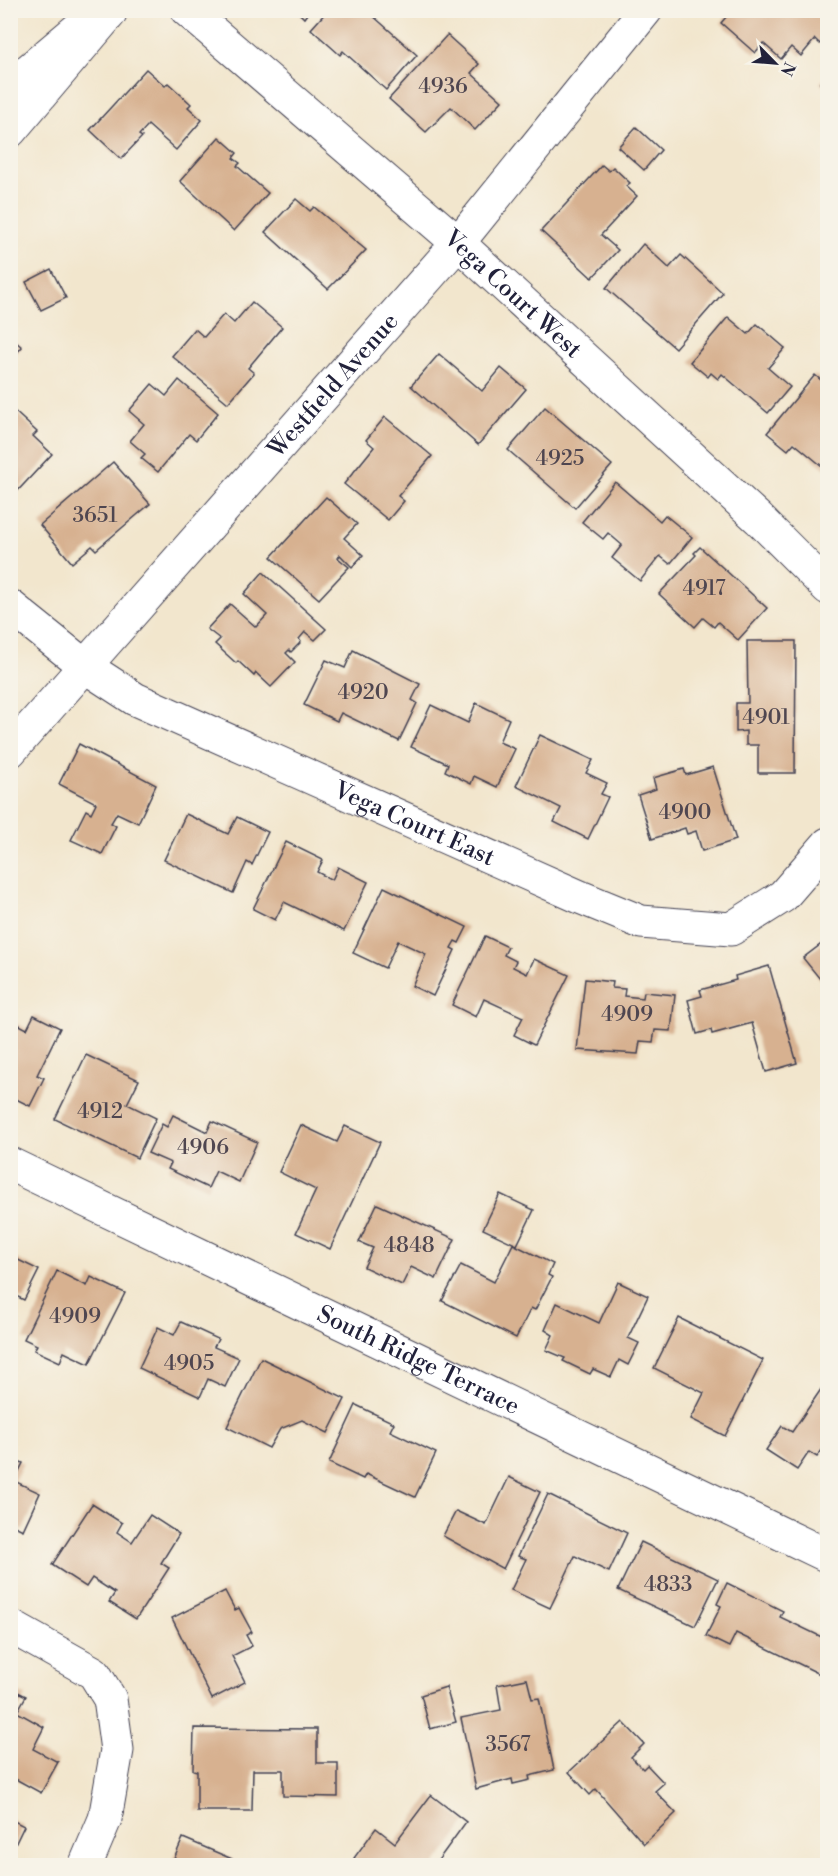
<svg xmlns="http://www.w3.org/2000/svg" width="838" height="1876" font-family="'Libre Bodoni',serif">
<rect width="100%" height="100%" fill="#f7f3e8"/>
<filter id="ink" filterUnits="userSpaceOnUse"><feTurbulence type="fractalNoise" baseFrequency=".0167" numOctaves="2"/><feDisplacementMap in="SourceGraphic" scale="12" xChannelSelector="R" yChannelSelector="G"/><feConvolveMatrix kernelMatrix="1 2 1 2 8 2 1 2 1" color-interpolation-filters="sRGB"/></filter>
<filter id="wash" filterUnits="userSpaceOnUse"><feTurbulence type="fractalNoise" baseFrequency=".008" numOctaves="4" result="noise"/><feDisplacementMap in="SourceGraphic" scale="24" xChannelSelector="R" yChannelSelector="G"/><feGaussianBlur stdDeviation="1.35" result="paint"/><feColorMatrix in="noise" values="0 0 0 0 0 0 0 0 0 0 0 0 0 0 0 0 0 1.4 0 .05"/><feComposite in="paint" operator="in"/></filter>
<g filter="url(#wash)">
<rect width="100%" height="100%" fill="#f2e6cd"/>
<g id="blocks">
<g fill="#d7b190">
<path d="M296,10H310L304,18Z"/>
<path d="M328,10H376L372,15L417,55L386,90L343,51L340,55L311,29Z"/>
<path d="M732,10H828V35L820,44L815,39L801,56L791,47L781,59L763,43L755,53L721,23Z"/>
<path d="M447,35L479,64L471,73L502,101L475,130L451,107L426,132L389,99Z"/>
<path d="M146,69L165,86L168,83L191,104L188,107L202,120L176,150L148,125L139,135L142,137L121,159L90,130Z"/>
<path d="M828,75V90L820,83Z"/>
<path d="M636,127L661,150L644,170L618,147Z"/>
<path d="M219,137L237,153L233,158L240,163L237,166L268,193L234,231L180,181Z"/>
<path d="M602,165L609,171L613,167L630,183L626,186L637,196L601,235L618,250L592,278L541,231Z"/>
<path d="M296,199L310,211L314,207L366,250L328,289L265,232Z"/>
<path d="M643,244L669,268L681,255L723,293L675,348L606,288Z"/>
<path d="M51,269L66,298L41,310L26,282Z"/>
<path d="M252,302L282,327L248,368L254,373L228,403L172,356L195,329L204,337L224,314L234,323Z"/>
<path d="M728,317L748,334L757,324L785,348L768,368L790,387L768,413L722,374L718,379L711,373L708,377L690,362Z"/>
<path d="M10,337L22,347L10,360Z"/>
<path d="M439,354L482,391L501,368L526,389L478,445L411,386Z"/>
<path d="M815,375L828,386V471L794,443L788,450L767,433Z"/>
<path d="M179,380L218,413L196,440L189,434L158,472L141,458L145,454L130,441L144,424L129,411L152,384L166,396Z"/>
<path d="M10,407L37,432L33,436L52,454L10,499Z"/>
<path d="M545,407L612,465L575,508L508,450Z"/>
<path d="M385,417L432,456L398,496L404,501L388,520L344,484L374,447L366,440Z"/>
<path d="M113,462L150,504L96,550L92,546L72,563L40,525Z"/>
<path d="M615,482L660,521L665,515L692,537L670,564L660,556L640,581L612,558L622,545L608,533L603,539L582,522Z"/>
<path d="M326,497L357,524L344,538L363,555L352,567L340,555L338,558L349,567L319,599L271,557Z"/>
<path d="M700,547L767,608L738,640L718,622L714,627L703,618L695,627L659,594L696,555L694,553Z"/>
<path d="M263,572L326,629L315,640L305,632L299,639L301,642L291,652L289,650L286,653L295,662L271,687L256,673L254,676L238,661L236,663L215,644L220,639L207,629L230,604L256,627L267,615L244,594Z"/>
<path d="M747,641H796L795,773H758V745H746V731L736,732V703H748Z"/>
<path d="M353,650L420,684L412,700L417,703L399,741L341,713L337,721L304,705L326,660L345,668Z"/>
<path d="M476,703L509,719L499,742L515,749L497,787L474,776L471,784L445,771L448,764L411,747L431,705L468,723Z"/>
<path d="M540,735L593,760L586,773L607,783L601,794L608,797L588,839L554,822L561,808L516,786Z"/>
<path d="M79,744L156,785L138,823L117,813L111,823L116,826L102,854L71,840L86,810L91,813L96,803L59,784Z"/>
<path d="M713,767L736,840L702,851L696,831L687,834L685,828L652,839L638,795L656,789L653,778L684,769L686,775Z"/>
<path d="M186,814L228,834L237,817L268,832L252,865L247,862L233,893L164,860Z"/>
<path d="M286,842L323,860L317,872L332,880L338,867L368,882L344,931L284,902L275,920L253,909Z"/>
<path d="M384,887L467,927L459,943L455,941L451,948L455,950L433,996L412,986L426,954L398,941L385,968L353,953Z"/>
<path d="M485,936L508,947L504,955L516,961L513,967L527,974L534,959L569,975L534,1045L514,1035L523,1017L484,999L476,1017L452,1005Z"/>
<path d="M828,939V989L803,958Z"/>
<path d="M769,966L797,1063L766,1072L752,1023L712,1034L711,1030L697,1034L688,1000L702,996L700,990L736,980L735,976Z"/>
<path d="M585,979L613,982L612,988L625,989L624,996L643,998L644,992L675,995L671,1031L655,1030L653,1042L640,1041L638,1054L577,1050Z"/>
<path d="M34,1015L60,1028L37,1075L44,1078L30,1106L10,1096V1020L27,1029Z"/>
<path d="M86,1055L139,1080L127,1104L156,1118L137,1158L55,1119Z"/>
<path d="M173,1115L207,1132L212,1121L257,1142L239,1182L216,1171L208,1188L168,1169L171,1163L148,1153L162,1124L167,1127Z"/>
<path d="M301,1125L337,1142L345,1126L380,1142L330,1249L296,1233L316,1190L279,1172Z"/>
<path d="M500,1194L534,1210L517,1245L483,1229Z"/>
<path d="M377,1204L455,1239L436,1279L411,1267L402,1285L364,1267L373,1248L359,1242Z"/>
<path d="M513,1244L553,1264L548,1275L552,1277L535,1310L531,1308L516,1338L442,1301L461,1265L494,1282Z"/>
<path d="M10,1256L39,1270L24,1300L10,1293Z"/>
<path d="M57,1271L87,1286L91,1277L125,1293L89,1364L64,1352L60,1362L34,1350L37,1345L24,1339Z"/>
<path d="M618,1282L648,1296L628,1338L639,1343L628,1365L619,1360L611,1377L593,1369L590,1374L563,1361L565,1358L546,1350L553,1335L545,1330L557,1303L599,1323Z"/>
<path d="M679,1318L763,1360L725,1436L691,1419L704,1393L654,1368Z"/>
<path d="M181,1322L218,1339L214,1347L239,1358L225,1387L208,1379L200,1397L139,1368L158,1327L174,1335Z"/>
<path d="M261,1358L345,1399L328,1433L302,1420L280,1429L269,1448L227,1427Z"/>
<path d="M828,1379V1442L817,1457L809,1452L797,1470L766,1450L782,1426L792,1432Z"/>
<path d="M356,1405L394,1423L390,1431L436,1453L415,1497L366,1474L363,1479L329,1463Z"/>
<path d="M10,1457L23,1463L14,1481L40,1493L23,1530L10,1524Z"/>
<path d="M509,1477L540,1492L503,1569L443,1536L456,1511L486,1525Z"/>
<path d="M548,1494L627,1533L609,1572L575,1556L550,1608L511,1590L526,1559L518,1556Z"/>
<path d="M92,1504L122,1523L117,1532L132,1542L150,1515L179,1534L161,1563L169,1568L136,1619L109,1602L115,1593L92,1578L86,1587L52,1565Z"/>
<path d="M641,1542L718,1579L695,1626L618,1590Z"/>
<path d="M727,1583L783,1611L780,1617L828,1640V1678L736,1633L729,1647L706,1636L721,1606L717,1604Z"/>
<path d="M225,1591L235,1610L239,1608L252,1632L246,1635L252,1646L232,1656L245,1682L212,1699L172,1618Z"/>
<path d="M527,1679L532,1699L539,1698L554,1770L529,1776L530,1780L513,1784L512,1779L476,1789L461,1718L501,1710L497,1685Z"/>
<path d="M446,1687L456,1722L430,1729L421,1695Z"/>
<path d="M10,1688L26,1696L17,1712L44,1727L33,1749L58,1762L41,1793L10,1776Z"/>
<path d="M623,1722L644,1744L631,1757L643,1769L647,1765L664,1783L655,1791L676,1813L644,1844L596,1789L590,1795L569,1772Z"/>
<path d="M194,1728L317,1729V1763H338V1797L283,1796V1770H253L252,1811H197V1771L193,1770Z"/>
<path d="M431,1795L466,1822L434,1866H364L354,1858L376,1828L395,1843Z"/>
<path d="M10,1819L24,1826L10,1855Z"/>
<path d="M183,1838L232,1859L229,1866H171Z"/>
</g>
</g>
</g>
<g filter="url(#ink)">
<use href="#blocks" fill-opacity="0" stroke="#413f51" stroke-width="1.5"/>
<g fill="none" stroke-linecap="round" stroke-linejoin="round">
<g stroke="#413f51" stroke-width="35">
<g id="minor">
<path id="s1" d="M187,10L458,243L759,519L828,588"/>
<path id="s2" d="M10,606L86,667L135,699L580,897L641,922L731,929L783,896L828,844"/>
<path id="s3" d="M10,751L458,243L646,10"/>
<path id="s4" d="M10,1164L828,1556"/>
<path d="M10,1626L94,1673L110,1699L117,1750L105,1819L85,1866"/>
</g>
</g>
<g stroke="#413f51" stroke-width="35">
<path id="major" d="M10,131L110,13"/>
</g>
<g stroke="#413f51" stroke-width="35">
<path id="highway" d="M10,86L100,10"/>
</g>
<use href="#minor" stroke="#fff" stroke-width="33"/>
<use href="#major" stroke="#fff" stroke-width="33"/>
<use href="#highway" stroke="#fff" stroke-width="33"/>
</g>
</g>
<g text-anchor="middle" stroke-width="5" stroke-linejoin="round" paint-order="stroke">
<g font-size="21" fill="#4f4650">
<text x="443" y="93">4936</text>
<text x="560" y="465">4925</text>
<text x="95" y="522">3651</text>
<text x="704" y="595">4917</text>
<text x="363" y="699">4920</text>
<text x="766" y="724">4901</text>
<text x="685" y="819">4900</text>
<text x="627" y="1021">4909</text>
<text x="100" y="1118">4912</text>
<text x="203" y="1154">4906</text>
<text x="409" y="1252">4848</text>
<text x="75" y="1323">4909</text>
<text x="189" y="1370">4905</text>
<text x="668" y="1591">4833</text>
<text x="508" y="1751">3567</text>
</g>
<g font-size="24" fill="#22223b" stroke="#f7f3e8">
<text dy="8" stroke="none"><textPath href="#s1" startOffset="432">Vega Court West</textPath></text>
<text dy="8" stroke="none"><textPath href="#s3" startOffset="488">Westfield Avenue</textPath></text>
<text dy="8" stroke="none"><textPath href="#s2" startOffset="462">Vega Court East</textPath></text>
<text dy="8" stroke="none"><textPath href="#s4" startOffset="453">South Ridge Terrace</textPath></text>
</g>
</g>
<rect width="838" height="1876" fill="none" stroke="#f7f3e8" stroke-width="36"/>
<g transform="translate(775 63) rotate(115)" stroke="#f7f3e8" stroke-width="4.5" paint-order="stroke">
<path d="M0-4.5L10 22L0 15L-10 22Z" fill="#22223b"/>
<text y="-9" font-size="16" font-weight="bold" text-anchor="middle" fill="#22223b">N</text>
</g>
</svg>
